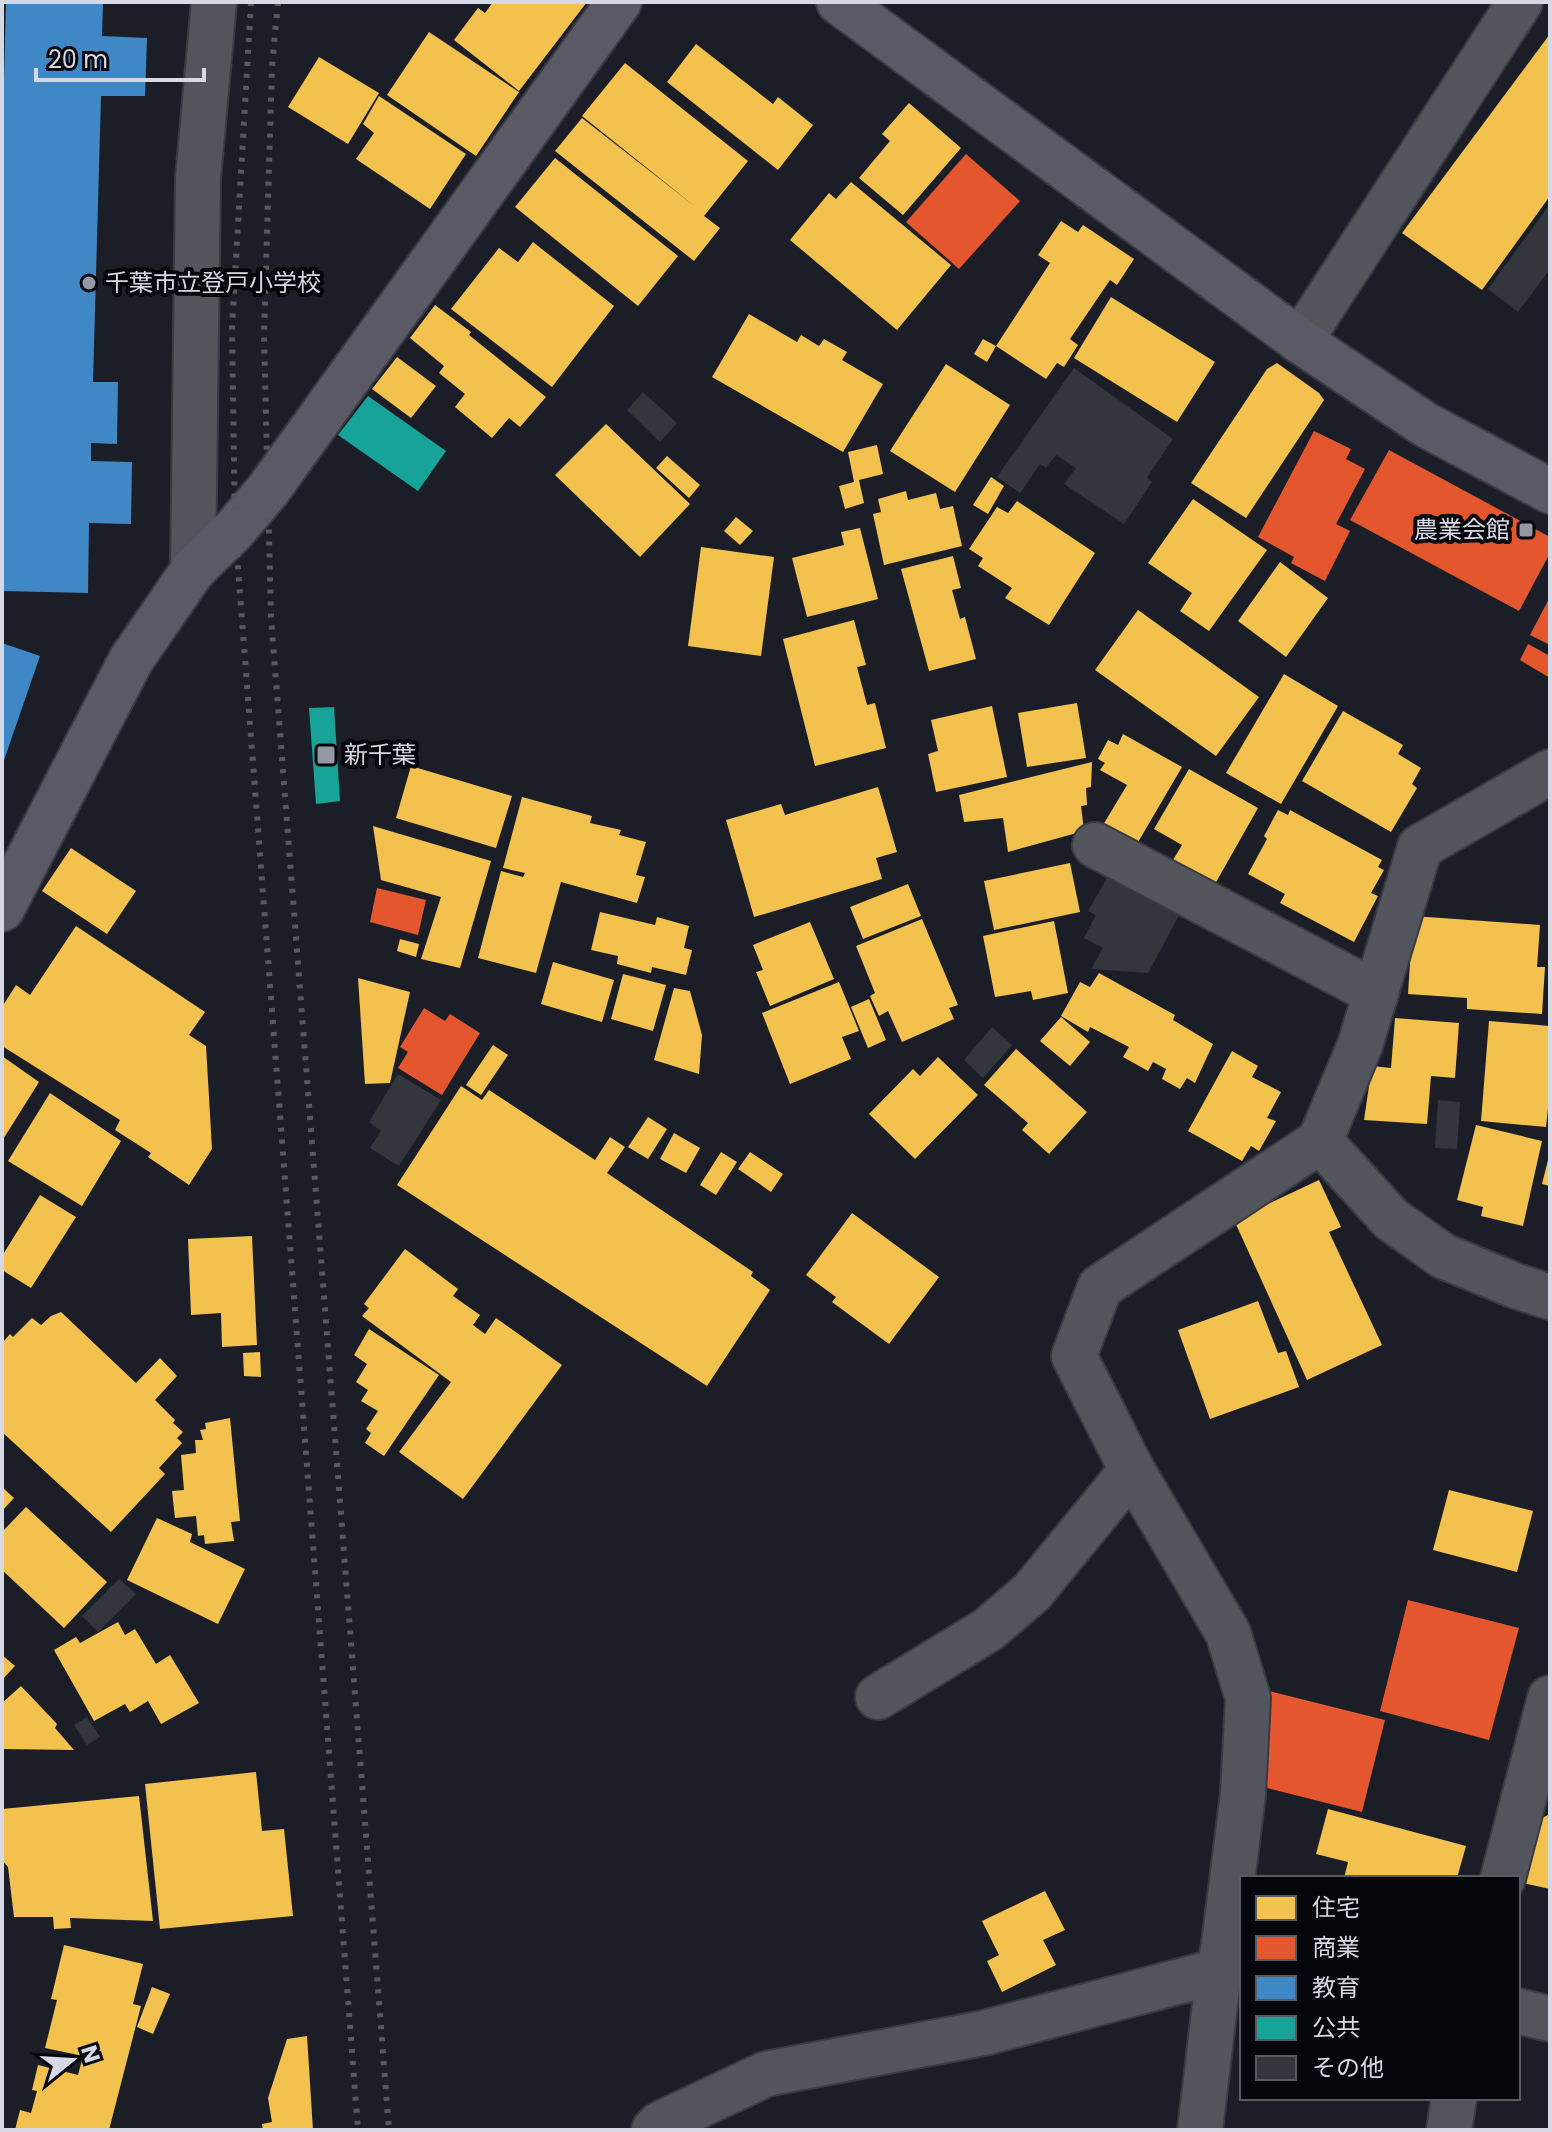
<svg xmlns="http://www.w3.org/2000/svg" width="1552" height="2132" font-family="Poppins,'Noto Sans JP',sans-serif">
<rect width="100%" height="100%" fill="#1c1e27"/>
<g fill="#f2c14e">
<path d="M493,2H587L519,91L454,40L478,8L485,13Z"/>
<path d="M429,32L519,92L476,156L387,95Z"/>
<path d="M1550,34V196L1482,290L1402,233Z"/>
<path d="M696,44L773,104L778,97L813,125L778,170L667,82Z"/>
<path d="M319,57L379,93L348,144L288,107Z"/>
<path d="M625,63L748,161L704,216L720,228L694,261L555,151L582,118L697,208L582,116Z"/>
<path d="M379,96L466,154L430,209L356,159L374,133L363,124Z"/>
<path d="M909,103L961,148L903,215L859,178L890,141L882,134Z"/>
<path d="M555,158L678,256L638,306L515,207Z"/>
<path d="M851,182L951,265L897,330L790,240L829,193L836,199Z"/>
<path d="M1061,221L1078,232L1083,225L1134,259L1117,285L1110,280L1070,339L1078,345L1064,367L1057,363L1046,379L996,346L1050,263L1038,255Z"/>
<path d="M533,242L614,306L552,387L451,309L499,248L518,262Z"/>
<path d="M1111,297L1215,362L1177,422L1074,358Z"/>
<path d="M435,305L471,332L469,335L546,397L520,427L509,418L492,438L455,407L465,394L439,373L444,366L410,338Z"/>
<path d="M749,314L797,342L801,335L819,346L824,339L847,352L842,360L883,384L843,452L712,377Z"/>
<path d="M983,339L996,346L987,362L974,354Z"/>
<path d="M397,357L436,386L411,418L372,389Z"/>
<path d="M1277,363L1319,393L1324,400L1246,518L1191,483L1267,369Z"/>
<path d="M946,364L1010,405L955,492L890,451Z"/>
<path d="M606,424L690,504L640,557L555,475Z"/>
<path d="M877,445L883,474L859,480L864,503L845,509L839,486L854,482L848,452Z"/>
<path d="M667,456L700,485L689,498L656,468Z"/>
<path d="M991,477L1004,486L988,514L973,505Z"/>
<path d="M906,491L908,500L936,493L940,509L953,506L962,546L884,565L873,514L881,512L878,499Z"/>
<path d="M1193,499L1267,550L1209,631L1180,611L1192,593L1148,563Z"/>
<path d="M1017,501L1095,553L1049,625L1005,598L1012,588L978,566L983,558L969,549L997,507L1008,513Z"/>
<path d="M736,517L753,531L740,545L724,531Z"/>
<path d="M860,528L878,599L807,617L792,558L844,545L841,532Z"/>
<path d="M701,547L774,557L761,656L688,646Z"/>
<path d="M953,556L961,588L952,590L960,619L965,617L976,659L929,671L901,569Z"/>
<path d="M1280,562L1328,598L1286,657L1238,621Z"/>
<path d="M1138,610L1259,697L1216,756L1095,670Z"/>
<path d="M854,620L866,665L857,667L867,705L875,703L886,748L815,766L783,639Z"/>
<path d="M1284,674L1338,706L1281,804L1226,773Z"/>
<path d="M1077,703L1086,758L1027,767L1018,713Z"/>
<path d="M992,706L1007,777L936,792L928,754L938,751L931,720Z"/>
<path d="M1343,711L1403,745L1398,754L1421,768L1412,784L1417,788L1391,832L1302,781Z"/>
<path d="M1123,734L1182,767L1134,849L1100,830L1127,785L1100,770L1105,763L1098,759L1108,740L1118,745Z"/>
<path d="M1092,762L1091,787L1086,788L1087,805L1081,806L1084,831L1008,852L1003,818L964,822L959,795Z"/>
<path d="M411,766L512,796L496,848L396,818Z"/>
<path d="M1189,769L1258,808L1215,884L1173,860L1182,845L1154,829Z"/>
<path d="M878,787L897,852L876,858L882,879L754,917L726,820L781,804L785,815Z"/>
<path d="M522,797L592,816L590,823L621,830L619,835L646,842L636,875L645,877L637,903L561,882L536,973L478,958L501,871L523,877L525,873L503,868Z"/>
<path d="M1278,810L1288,815L1290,810L1382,860L1378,867L1384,870L1371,893L1378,896L1354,942L1280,903L1285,894L1248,874L1267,839L1264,836Z"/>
<path d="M373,826L491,861L460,968L421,959L441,897L381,880Z"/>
<path d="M71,848L136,891L107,934L42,891Z"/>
<path d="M1070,863L1080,912L994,930L984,881Z"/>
<path d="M908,884L921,916L863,939L850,907Z"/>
<path d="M600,912L655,925L657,917L689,926L684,948L692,950L686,975L652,967L651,973L617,964L618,956L591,950Z"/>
<path d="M1413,916L1540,925L1537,967H1545L1542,1014L1467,1009V998L1408,994Z"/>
<path d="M922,919L958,1005L949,1008L954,1019L902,1042L888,1011L879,1016L870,996L875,993L856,946Z"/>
<path d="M1054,921L1068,993L1033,1000L1031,991L995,997L983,936Z"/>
<path d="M810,922L834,979L770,1006L756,972L763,970L753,945Z"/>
<path d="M76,926L205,1012L189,1035L206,1046L212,1149L189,1185L148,1157L151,1153L115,1130L120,1120L2,1046V1007L16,985L30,995Z"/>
<path d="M400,939L419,944L416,957L397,951Z"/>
<path d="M553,962L614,980L602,1022L541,1004Z"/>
<path d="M1099,973L1175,1015L1173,1020L1213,1044L1195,1083L1187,1078L1180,1089L1162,1079L1166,1069L1153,1062L1148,1071L1123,1057L1129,1047L1090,1027L1088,1032L1061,1016L1080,982L1090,987Z"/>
<path d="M623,974L666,985L653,1031L611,1019Z"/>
<path d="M358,978L410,992L390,1083L365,1084Z"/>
<path d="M839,982L859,1031L842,1037L851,1059L790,1084L762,1013Z"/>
<path d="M674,988L690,991L702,1035L699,1074L654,1060Z"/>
<path d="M869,999L886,1040L868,1048L851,1007Z"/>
<path d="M1061,1017L1090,1042L1070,1066L1040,1041Z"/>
<path d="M1395,1018L1459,1023L1455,1078L1431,1076L1427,1124L1364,1120L1372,1066L1391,1068Z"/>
<path d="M1489,1021L1550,1026V1090L1546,1127L1481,1121Z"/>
<path d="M493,1045L508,1055L481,1095L466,1085Z"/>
<path d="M1016,1049L1087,1112L1049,1154L1022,1130L1028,1123L984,1085Z"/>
<path d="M1232,1051L1258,1066L1252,1077L1281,1092L1267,1118L1276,1121L1259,1151L1251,1146L1242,1161L1188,1131Z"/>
<path d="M2,1056L39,1082L2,1141Z"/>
<path d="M938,1057L978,1095L915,1159L869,1114L913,1069L920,1076Z"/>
<path d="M461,1086L482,1100L489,1090L595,1160L610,1137L625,1147L607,1173L753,1272L751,1276L770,1290L707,1386L397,1185Z"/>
<path d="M50,1093L121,1141L82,1206L8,1161Z"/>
<path d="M648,1117L667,1129L648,1159L628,1147Z"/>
<path d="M1476,1125L1542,1141L1523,1226L1481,1216L1483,1207L1457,1200Z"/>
<path d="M674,1133L700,1148L686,1173L660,1159Z"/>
<path d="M721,1152L737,1162L716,1195L700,1185Z"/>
<path d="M750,1152L783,1174L771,1192L738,1169Z"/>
<path d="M1549,1156H1550V1186L1542,1184Z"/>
<path d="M1319,1180L1341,1227L1329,1232L1382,1345L1307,1380L1234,1220Z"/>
<path d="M40,1195L76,1217L31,1288L2,1270V1256Z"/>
<path d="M852,1213L939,1277L889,1344L832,1302L836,1297L806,1275Z"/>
<path d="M252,1236L257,1345L222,1347L221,1313L191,1315L188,1239Z"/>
<path d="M405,1249L458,1289L453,1296L480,1315L473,1325L485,1334L496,1318L562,1365L463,1499L399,1452L451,1382L362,1316L369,1308L364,1304Z"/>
<path d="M1258,1301L1278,1353L1286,1351L1299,1387L1210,1419L1178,1330Z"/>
<path d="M61,1312L136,1383L160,1358L177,1376L155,1400L175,1420L173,1423L183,1432L177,1438L182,1443L159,1468L165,1474L111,1532L2,1432V1339L4,1341L10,1334L13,1337L32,1318L41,1325L51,1316Z"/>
<path d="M369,1329L439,1375L384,1456L365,1443L371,1433L366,1429L378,1411L361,1401L368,1390L356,1382L367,1364L354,1355Z"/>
<path d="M260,1352L261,1377L244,1376L243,1353Z"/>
<path d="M230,1418L240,1521L231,1522L234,1541L205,1544L204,1535L198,1536L196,1516L175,1518L172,1491L184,1490L181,1455L196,1453L195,1440H203L200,1430L206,1429L205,1423Z"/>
<path d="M2,1487L14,1498L2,1511Z"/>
<path d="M1449,1490L1533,1511L1517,1572L1433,1550Z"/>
<path d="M26,1507L107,1582L64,1628L2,1570V1532Z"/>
<path d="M157,1518L192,1534L190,1542L245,1569L218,1624L127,1580Z"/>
<path d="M118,1622L125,1635L135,1629L156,1664L170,1655L199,1703L161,1724L148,1701L130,1712L125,1704L94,1721L54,1650L76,1637L80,1643Z"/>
<path d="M2,1655L15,1666L2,1680Z"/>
<path d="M21,1686L57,1724L55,1728L74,1750L2,1749V1703Z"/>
<path d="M256,1772L262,1831L284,1829L293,1916L160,1929L145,1784Z"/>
<path d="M139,1796L153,1921L70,1918L71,1928L54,1929L53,1917H14L8,1867L2,1860V1809Z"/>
<path d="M1328,1809L1466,1846L1457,1878H1344L1348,1862L1316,1854Z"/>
<path d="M1550,1814V1889L1518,1882L1533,1816L1542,1818Z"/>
<path d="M1045,1891L1065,1930L1043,1940L1056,1965L1002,1992L987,1961L999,1955L982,1921Z"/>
<path d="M64,1945L143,1964L133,2004L141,2006L109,2130H15L20,2110L31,2113L37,2091L32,2090L38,2065L78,2075L83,2056L45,2048L57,2000L51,1999Z"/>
<path d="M152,1987L170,1994L153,2034L137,2027Z"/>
<path d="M307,2036L313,2130H263L262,2124L272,2122L268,2098L287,2039Z"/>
</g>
<g fill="#e4572e">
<path d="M966,154L1020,201L959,269L906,222Z"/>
<path d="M1314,431L1351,449L1346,459L1365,469L1336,524L1350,531L1325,581L1291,563L1294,557L1258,537Z"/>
<path d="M1389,450L1550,537V553L1519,611L1350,520Z"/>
<path d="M1550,597V645L1530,635Z"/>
<path d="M1528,644L1550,656V678L1520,660Z"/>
<path d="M377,888L426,900L418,935L370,922Z"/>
<path d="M424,1008L445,1021L450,1014L480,1033L442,1095L398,1068L408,1052L400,1047Z"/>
<path d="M1408,1600L1519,1628L1489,1740L1380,1711Z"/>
<path d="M1269,1691L1385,1720L1362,1812L1255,1785Z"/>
</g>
<g fill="#3f88c5">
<path d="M6,2H103L102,36L147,38L145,96H101L93,382H118L117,444L91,443V461L132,462L131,524L89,523L88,593L2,591V159Z"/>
<path d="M2,643L40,656L2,766Z"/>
</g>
<g fill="#17a398">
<path d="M368,396L446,451L418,491L338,435Z"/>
<path d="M334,707L340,801L316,804L309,708Z"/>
</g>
<g fill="#34363e">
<path d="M1550,204V269L1518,312L1488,289Z"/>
<path d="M1074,368L1173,439L1147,477L1152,482L1124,524L1064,484L1076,468L1056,455L1046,468L1040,464L1020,493L997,477Z"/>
<path d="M643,392L677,423L660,442L627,410Z"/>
<path d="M1111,871L1182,910L1148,973L1091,969L1103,948L1084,938L1096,915L1088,911Z"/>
<path d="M992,1027L1012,1045L983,1078L964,1060Z"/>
<path d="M398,1074L441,1100L399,1166L370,1148L381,1131L369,1122Z"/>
<path d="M1438,1100L1460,1102L1457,1149L1435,1148Z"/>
<path d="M119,1579L136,1594L98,1632L82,1616Z"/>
<path d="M87,1717L100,1737L87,1745L74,1725Z"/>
</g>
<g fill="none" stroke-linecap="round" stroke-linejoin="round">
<g stroke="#393a42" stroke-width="48">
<g id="street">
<path d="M1300,341L1520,2"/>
<path d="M193,570L198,178L214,2"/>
<path d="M1095,845L1376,993"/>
<path d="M1320,1141L1391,1219L1443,1256L1516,1286L1550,1297"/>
<path d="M878,1697L989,1629L1032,1592L1132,1470"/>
<path d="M1503,1878L1550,1698"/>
<path d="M1224,1944L1243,1794L1248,1698L1228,1633L1132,1470L1074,1356L1100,1287L1320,1141L1360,1045L1420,847L1550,772"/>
<path d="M1518,2011L1550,2019"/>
<path d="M654,2130L660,2124L766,2074L984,2033L1219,1971L1224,1944L1242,1948"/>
<path d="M1200,2130L1219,1971"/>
<path d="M1449,2130L1454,2098"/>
</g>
</g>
<g stroke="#393a42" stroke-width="48">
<g id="secondary">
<path d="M839,2L1300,341L1426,425L1550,491"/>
<path d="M2,909L131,660L193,570L235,529L268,490L619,2"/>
</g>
</g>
<use href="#street" stroke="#53555d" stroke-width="44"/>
<use href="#secondary" stroke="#595a65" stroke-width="44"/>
<g stroke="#58595f" stroke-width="6" stroke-dasharray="4 8" stroke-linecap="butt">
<path d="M251,2L232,327L235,529L358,2130"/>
<path d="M278,2L272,67L264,335L271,617L389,2130"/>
</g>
</g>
<g fill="#9597a2" stroke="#05060c" stroke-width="3">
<circle cx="89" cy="283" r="8"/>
<rect x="1518" y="522" width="16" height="16" rx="4"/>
<rect x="316" y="745" width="20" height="20" rx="4"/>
</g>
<g text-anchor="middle" stroke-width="8" stroke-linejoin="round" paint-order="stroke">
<g font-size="24" fill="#d6d8e4" stroke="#05060c" text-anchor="start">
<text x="105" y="291">千葉市立登戸小学校</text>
<text x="1510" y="538" text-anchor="end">農業会館</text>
<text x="344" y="763">新千葉</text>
</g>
</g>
<rect width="1552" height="2132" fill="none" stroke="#d6d8e4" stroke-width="8"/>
<rect x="1240" y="1876" width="280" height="224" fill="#05060c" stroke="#595a62" stroke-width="2"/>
<rect x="1256" y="1896" width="40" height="24" fill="#f2c14e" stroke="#595a62" stroke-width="2"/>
<text x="1312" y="1916" font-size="24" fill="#d6d8e4">住宅</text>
<rect x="1256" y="1936" width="40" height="24" fill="#e4572e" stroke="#595a62" stroke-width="2"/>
<text x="1312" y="1956" font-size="24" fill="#d6d8e4">商業</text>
<rect x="1256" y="1976" width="40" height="24" fill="#3f88c5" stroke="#595a62" stroke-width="2"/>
<text x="1312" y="1996" font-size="24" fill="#d6d8e4">教育</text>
<rect x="1256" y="2016" width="40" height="24" fill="#17a398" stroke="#595a62" stroke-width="2"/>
<text x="1312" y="2036" font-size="24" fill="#d6d8e4">公共</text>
<rect x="1256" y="2056" width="40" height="24" fill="#34363e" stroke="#595a62" stroke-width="2"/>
<text x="1312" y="2076" font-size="24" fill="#d6d8e4">その他</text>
<g transform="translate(72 2060) rotate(72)" stroke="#05060c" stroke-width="6" paint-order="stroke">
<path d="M0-6L14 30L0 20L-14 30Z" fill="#d6d8e4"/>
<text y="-12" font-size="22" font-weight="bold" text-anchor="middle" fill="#d6d8e4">N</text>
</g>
<path d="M36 68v12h168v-12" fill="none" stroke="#d6d8e4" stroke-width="4"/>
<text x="48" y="68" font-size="24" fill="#d6d8e4" stroke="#05060c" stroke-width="6" paint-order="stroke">20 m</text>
</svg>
